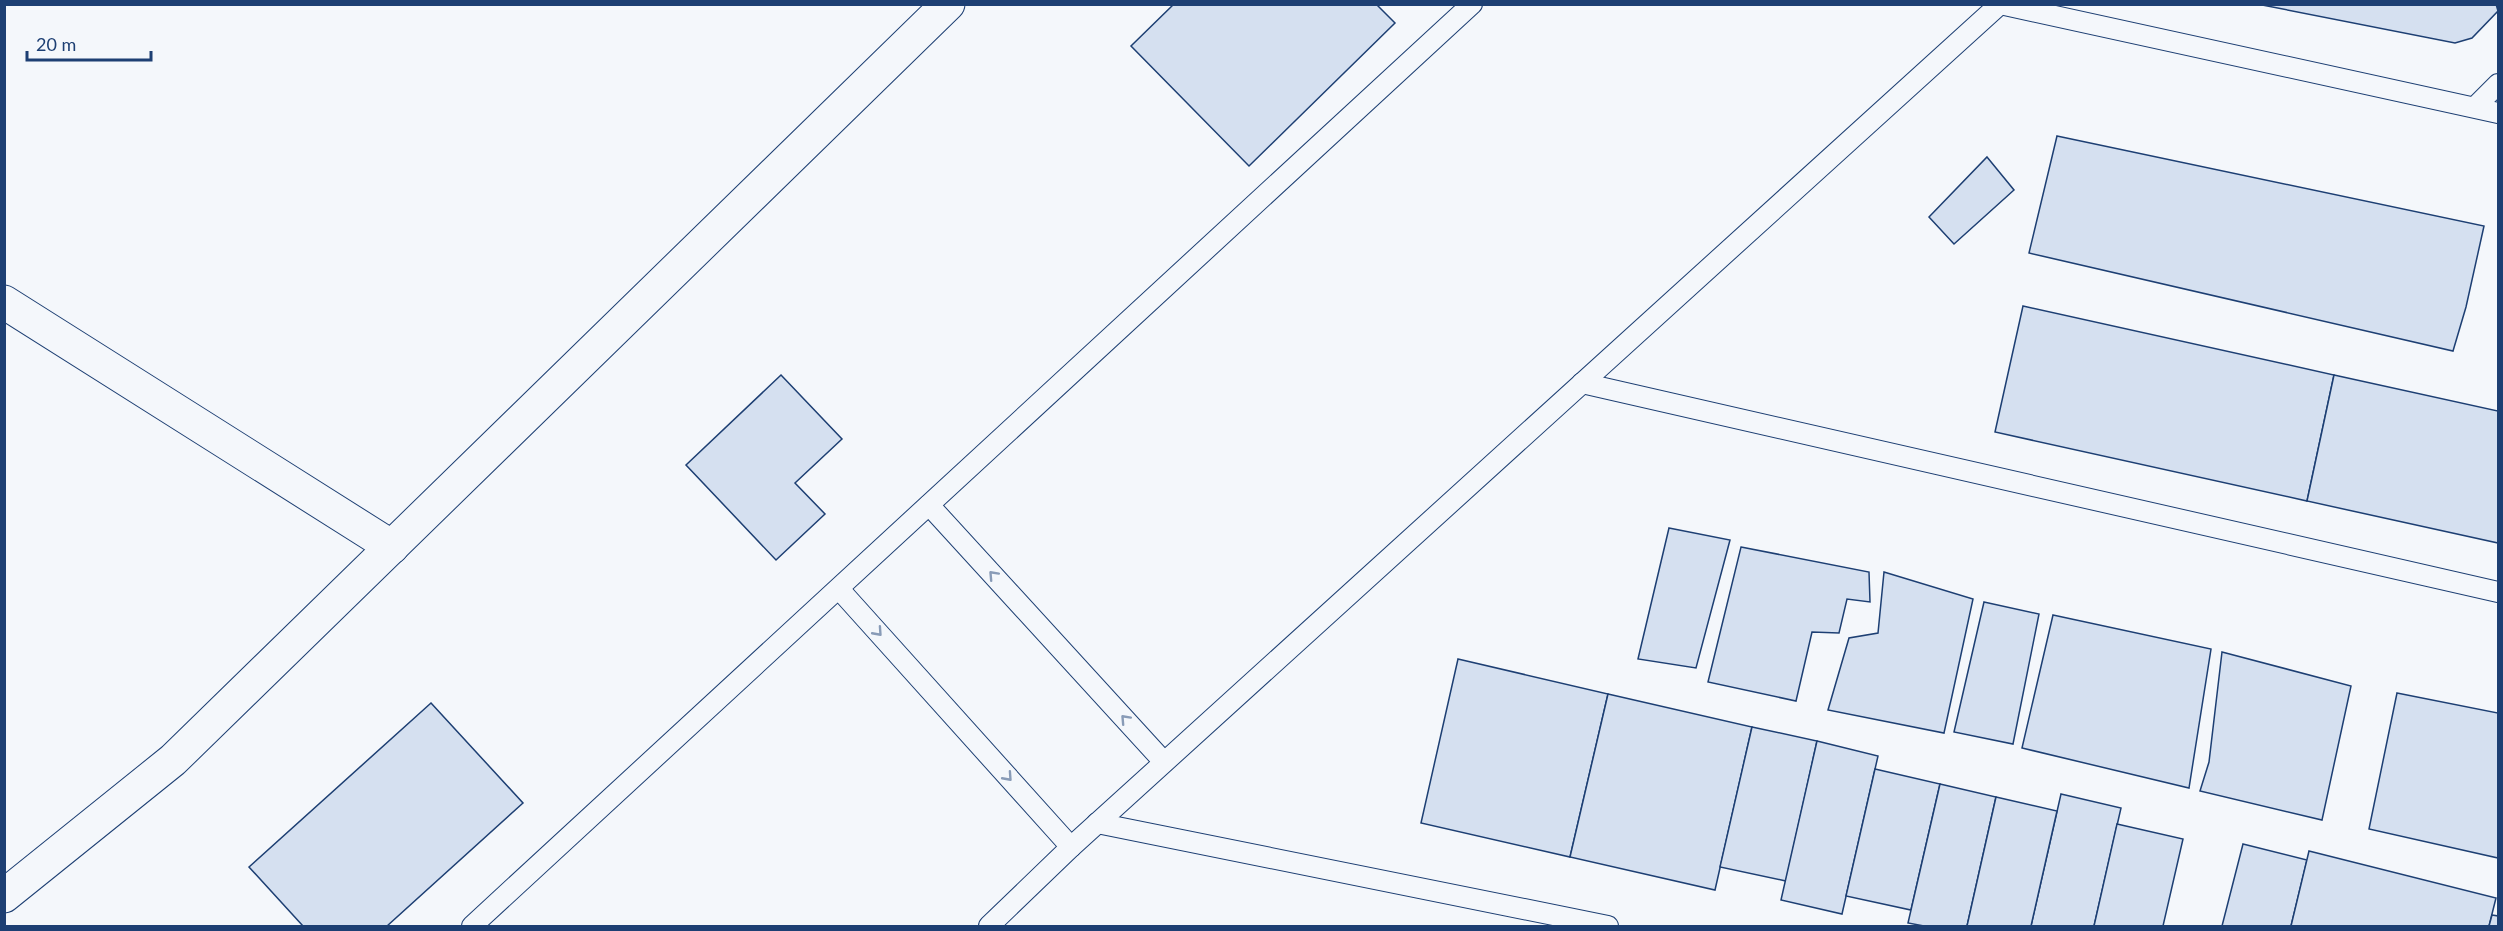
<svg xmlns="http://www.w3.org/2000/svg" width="2503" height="931" font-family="Lato,sans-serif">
<rect width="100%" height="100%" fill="#f4f7fb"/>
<g fill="#d5e0f0" stroke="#1d3f73" stroke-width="1.5">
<path d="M1174,4H1376L1395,23L1249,166L1131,46Z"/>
<path d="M2257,4H2496L2498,11L2472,38L2455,43Z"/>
<path d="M2057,136L2484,226L2466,307L2453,351L2029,253Z"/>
<path d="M1987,157L2014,190L1954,244L1929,217Z"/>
<path d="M2023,306L2334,375L2307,501L1995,432Z"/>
<path d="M781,375L842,439L795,483L825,514L776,560L686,465Z"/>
<path d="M2334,375L2498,411V543L2307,501Z"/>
<path d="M1669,528L1730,540L1696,668L1638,659Z"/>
<path d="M1741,547L1869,572L1870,602L1847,599L1839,633L1812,632L1796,701L1708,682Z"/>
<path d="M1884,572L1973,599L1944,733L1828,710L1849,638L1878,633Z"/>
<path d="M1984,602L2039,614L2013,744L1954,732Z"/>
<path d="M2053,615L2211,649L2189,788L2022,748Z"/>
<path d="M2222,652L2351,686L2322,820L2200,791L2209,762Z"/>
<path d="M1458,659L1608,694L1570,857L1421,823Z"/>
<path d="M2397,693L2498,713V858L2369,829Z"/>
<path d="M1608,694L1752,727L1715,890L1570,857Z"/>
<path d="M431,703L523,803L387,926H303L249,867Z"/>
<path d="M1752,727L1817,741L1786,881L1720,867Z"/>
<path d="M1817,741L1878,756L1842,914L1781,900Z"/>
<path d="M1875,769L1940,784L1911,910L1846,896Z"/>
<path d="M1940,784L1996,797L1967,926H1924L1908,923Z"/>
<path d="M2061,794L2121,808L2094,926H2031Z"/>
<path d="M1996,797L2057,811L2031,926H1967Z"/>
<path d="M2117,824L2183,839L2163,926H2094Z"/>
<path d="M2243,844L2307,860L2291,926H2222Z"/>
<path d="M2309,851L2496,898L2489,926H2291Z"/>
<path d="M2492,915L2498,916V926H2489Z"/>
</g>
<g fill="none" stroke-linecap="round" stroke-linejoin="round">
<g stroke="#1d3f73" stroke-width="22">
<g id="lane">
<path d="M2000,4L2498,113"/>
<path d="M2475,107L2498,84"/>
<path d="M1582,383L2498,592"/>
<path d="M929,505L1164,762"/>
<path d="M839,589L1071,847"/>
<path d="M1097,823L1608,926"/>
<path d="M472,926L1472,4"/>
<path d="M989,926L1071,847L2000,4"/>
</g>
</g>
<g stroke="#1d3f73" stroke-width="35">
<path id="street" d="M4,302L392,547"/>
</g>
<g stroke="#1d3f73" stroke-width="35">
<path id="secondary" d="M4,896L173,760L948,4"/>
</g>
<use href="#lane" stroke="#f4f7fb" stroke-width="20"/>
<use href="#street" stroke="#f4f7fb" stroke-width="33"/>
<use href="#secondary" stroke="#f4f7fb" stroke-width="33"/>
</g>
<defs><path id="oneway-chevron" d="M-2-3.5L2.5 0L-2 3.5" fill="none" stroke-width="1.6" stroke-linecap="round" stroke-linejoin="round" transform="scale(1.5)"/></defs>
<g stroke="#889bb7">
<use href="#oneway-chevron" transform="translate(993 575) rotate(-133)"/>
<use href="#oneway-chevron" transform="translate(878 632) rotate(48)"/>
<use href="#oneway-chevron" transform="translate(1125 719) rotate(-133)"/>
<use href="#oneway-chevron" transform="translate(1008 777) rotate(48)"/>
</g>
<rect width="2503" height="931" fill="none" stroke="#1d3f73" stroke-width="12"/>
<path d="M27 51v9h124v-9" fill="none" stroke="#1d3f73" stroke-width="3"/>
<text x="36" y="51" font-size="18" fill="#1d3f73" stroke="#f4f7fb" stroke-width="4.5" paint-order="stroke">20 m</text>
</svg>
